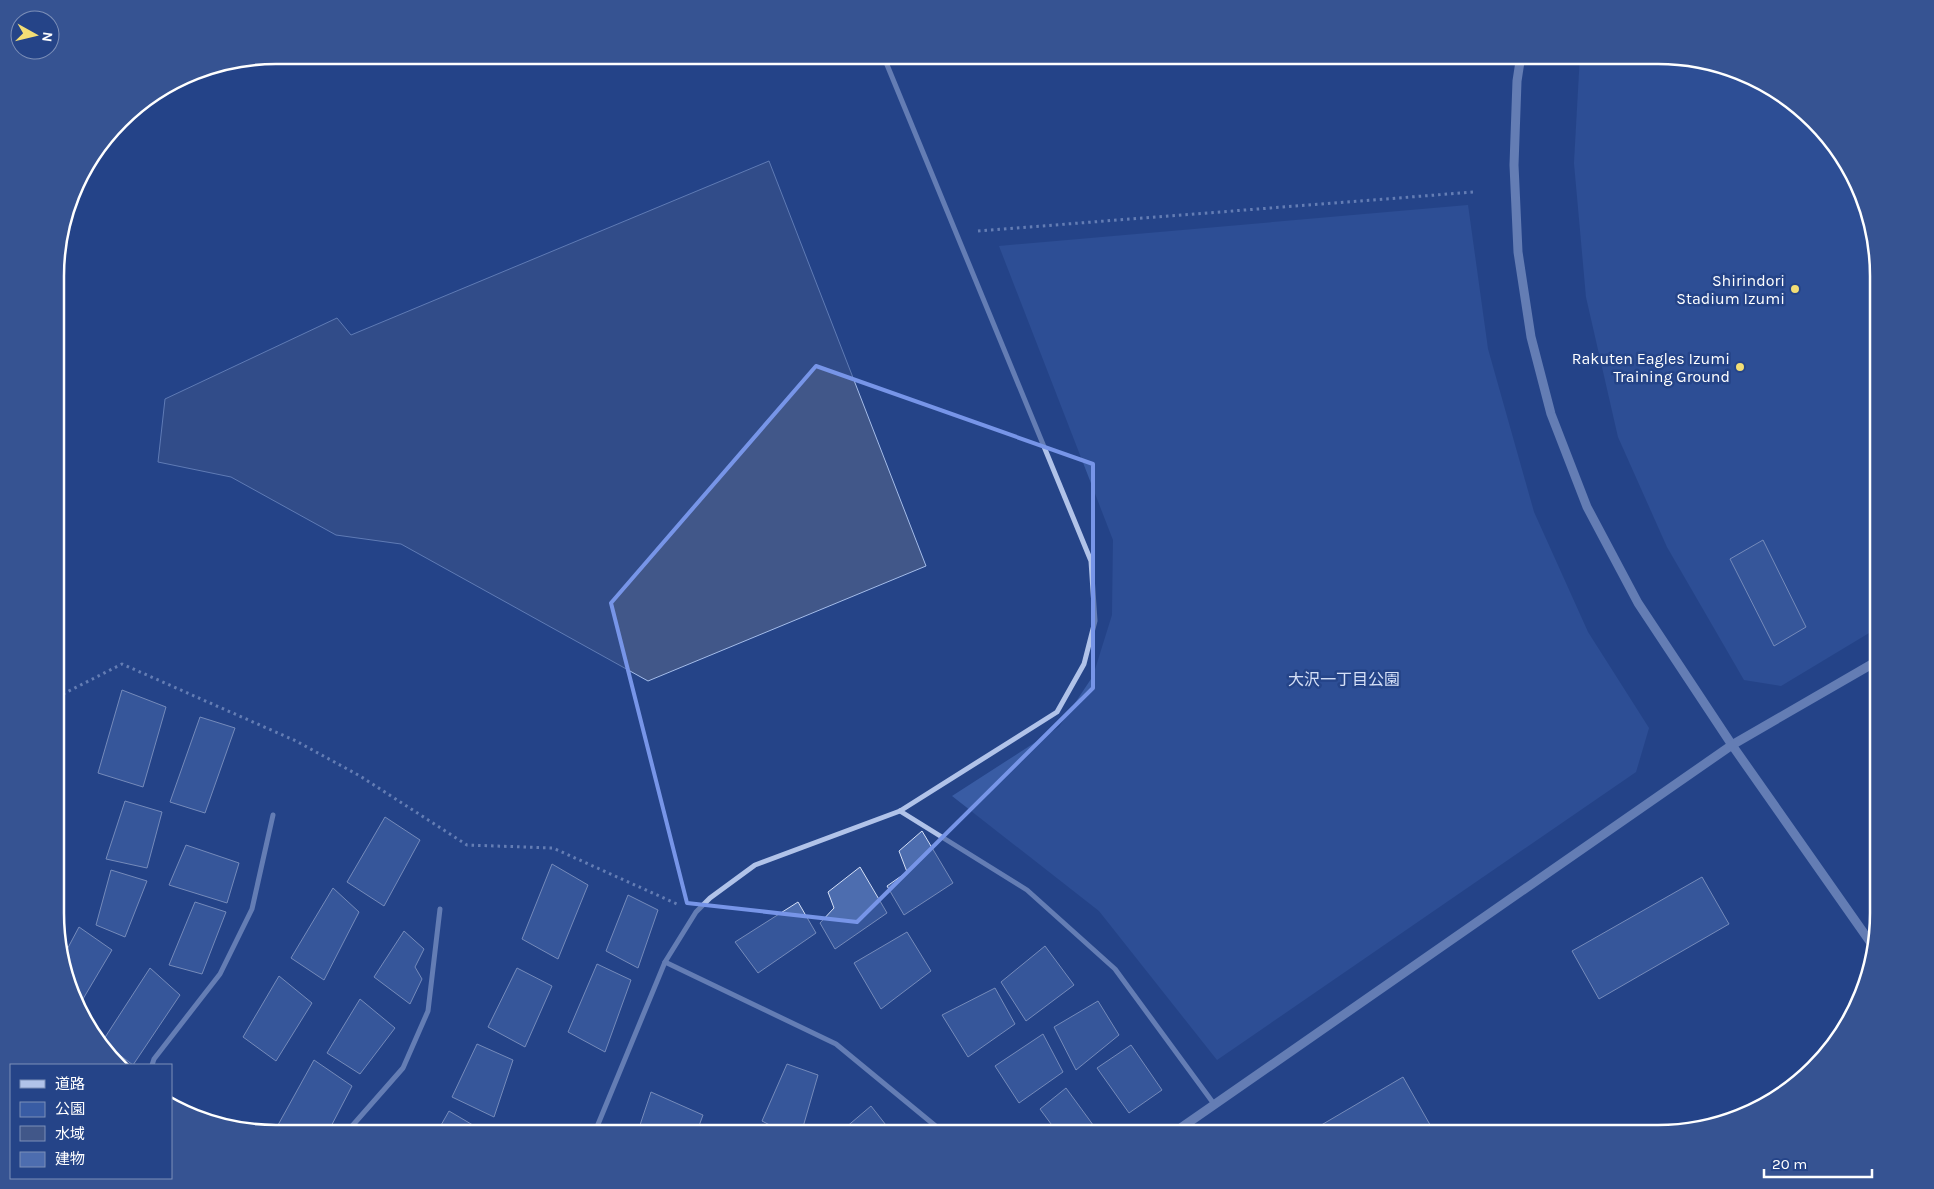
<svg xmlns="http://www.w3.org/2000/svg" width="1934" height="1189" font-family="Karla,'Noto Sans JP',sans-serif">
<rect width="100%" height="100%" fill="#254488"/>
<g fill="#395ca4">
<path d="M1580,55H1658L1715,63L1769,85L1814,120L1849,165L1879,261V627L1781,686L1744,680L1667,547L1618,437L1586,297L1574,163Z"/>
<path d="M1468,205L1488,349L1534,512L1588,632L1649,728L1636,772L1217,1060L1099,911L952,796L1059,727L1093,676L1112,615L1113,540L999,246Z"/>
</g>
<path fill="#415789" stroke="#a5bdea" d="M769,161L926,566L648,681L401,544L336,535L231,477L158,462L165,399L337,318L351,335Z"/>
<g fill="#4d6daf" stroke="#d5e0f7">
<path d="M1233,55H1255L1236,62Z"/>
<path d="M1763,540L1806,627L1774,646L1730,559Z"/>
<path d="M122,690L166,707L143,787L98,773Z"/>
<path d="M200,717L235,728L205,813L170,802Z"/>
<path d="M125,801L162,812L147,868L106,859Z"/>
<path d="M385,817L420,840L384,906L347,882Z"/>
<path d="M922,831L953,883L904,915L887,886L907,872L899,851Z"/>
<path d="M186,845L239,863L227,903L169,885Z"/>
<path d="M552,864L588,885L558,959L522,939Z"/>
<path d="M860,867L887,913L835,949L820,923L834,908L828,892Z"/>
<path d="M111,870L147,881L125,937L96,925Z"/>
<path d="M1702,877L1729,924L1599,999L1572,951Z"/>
<path d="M333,888L359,912L324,980L291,958Z"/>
<path d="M628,895L658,910L638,968L606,951Z"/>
<path d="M195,902L226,912L202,974L169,965Z"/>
<path d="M798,902L816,933L758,973L735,942Z"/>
<path d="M79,927L112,950L80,1004L63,957Z"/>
<path d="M404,931L424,949L415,967L422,979L410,1004L374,977Z"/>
<path d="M907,932L931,971L881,1009L854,963Z"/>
<path d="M1045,946L1074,985L1026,1021L1001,982Z"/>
<path d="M597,964L631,980L605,1052L568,1032Z"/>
<path d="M150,968L180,995L133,1065L102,1042Z"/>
<path d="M517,968L552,986L525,1047L488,1027Z"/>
<path d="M279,976L312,1003L276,1061L243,1037Z"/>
<path d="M995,988L1015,1024L968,1057L942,1015Z"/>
<path d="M360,999L395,1028L360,1074L327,1053Z"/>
<path d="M1098,1001L1119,1035L1076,1070L1054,1027Z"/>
<path d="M1043,1034L1063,1072L1019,1103L995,1066Z"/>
<path d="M477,1044L513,1060L494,1117L452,1097Z"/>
<path d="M1131,1045L1162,1090L1129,1113L1097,1068Z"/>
<path d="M314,1060L352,1086L327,1134H273Z"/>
<path d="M787,1064L818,1075L801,1134H787L762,1121Z"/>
<path d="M1403,1077L1433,1130L1427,1134H1306Z"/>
<path d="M1066,1088L1099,1133L1098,1134H1049L1054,1128L1040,1109Z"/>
<path d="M651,1092L703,1115L696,1134H637Z"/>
<path d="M871,1106L893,1134H838Z"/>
<path d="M449,1111L483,1131L482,1134H436Z"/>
<path d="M535,1127L550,1134H531Z"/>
<path d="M741,1127L759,1134H739Z"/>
</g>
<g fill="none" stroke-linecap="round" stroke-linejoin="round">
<g stroke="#b1c3e9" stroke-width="3" stroke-dasharray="2.5 4" stroke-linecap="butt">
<path d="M978,231L1474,192"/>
<path d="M57,697L122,664L296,741L360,776L467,845L553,848L677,904"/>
</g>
<g stroke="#b1c3e9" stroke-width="5">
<path d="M900,811L1027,890L1115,969L1214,1104"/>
<path d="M665,962L836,1044L938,1128"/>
<path d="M152,1065L154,1059L220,974L252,909L273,815"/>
<path d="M345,1134L403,1068L428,1011L440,909"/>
<path d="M594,1134L665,962L696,912L710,898L755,865L900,811L1057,712L1084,664L1095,621L1091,561L883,55"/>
</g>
<g stroke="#b1c3e9" stroke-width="9">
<path d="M1521,55L1517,81L1514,165L1518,252L1531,337L1551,414L1587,507L1638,603L1732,745L1873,946"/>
<path d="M1172,1134L1732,745L1879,660"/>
</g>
</g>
<path d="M0 0H1934V1189H0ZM816,366L1093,464V688L857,922L687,903L611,603Z" fill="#254488" fill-opacity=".55" fill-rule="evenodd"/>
<path fill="none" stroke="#7795e8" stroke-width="4" stroke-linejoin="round" d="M816,366L1093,464V688L857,922L687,903L611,603Z"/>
<g fill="#f3de75" stroke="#254488" stroke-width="2">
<circle cx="1795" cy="289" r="5"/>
<circle cx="1740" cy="367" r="5"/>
</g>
<g text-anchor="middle" stroke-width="5" stroke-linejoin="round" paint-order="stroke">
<g font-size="16" fill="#fff" stroke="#254488" text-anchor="end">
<text x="1785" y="286">Shirindori<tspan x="1785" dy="18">Stadium Izumi</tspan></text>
<text x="1730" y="364">Rakuten Eagles Izumi<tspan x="1730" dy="18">Training Ground</tspan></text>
</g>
<g font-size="16" fill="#d5e0f7" stroke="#254488">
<text x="1344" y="685">大沢一丁目公園</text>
</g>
</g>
<path d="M0 0H1934V1189H0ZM276 64H1658A212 212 0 0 1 1870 276V913A212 212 0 0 1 1658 1125H276A212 212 0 0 1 64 913V276A212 212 0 0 1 276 64Z" fill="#365392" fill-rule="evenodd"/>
<path fill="none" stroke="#fff" stroke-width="2.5" d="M276 64H1658A212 212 0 0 1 1870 276V913A212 212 0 0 1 1658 1125H276A212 212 0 0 1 64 913V276A212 212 0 0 1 276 64Z"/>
<rect x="10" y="1064" width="162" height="115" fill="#254488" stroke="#7c8fb8"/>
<rect x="20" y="1080" width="25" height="8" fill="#b1c3e9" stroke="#7c8fb8"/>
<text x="55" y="1089" font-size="15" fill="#ffffff">道路</text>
<rect x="20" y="1102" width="25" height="15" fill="#395ca4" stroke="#7c8fb8"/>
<text x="55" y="1114" font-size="15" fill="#ffffff">公園</text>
<rect x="20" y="1126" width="25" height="15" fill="#415789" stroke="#7c8fb8"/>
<text x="55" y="1139" font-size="15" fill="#ffffff">水域</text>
<rect x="20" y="1152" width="25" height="15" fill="#4d6daf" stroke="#7c8fb8"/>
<text x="55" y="1164" font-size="15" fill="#ffffff">建物</text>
<g transform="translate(35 35) rotate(98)"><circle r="24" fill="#254488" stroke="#7c8fb8"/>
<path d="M0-4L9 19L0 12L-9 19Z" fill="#f3de75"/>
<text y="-8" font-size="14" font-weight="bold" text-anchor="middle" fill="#ffffff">N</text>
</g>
<path d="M1764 1169v8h108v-8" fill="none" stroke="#ffffff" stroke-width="2.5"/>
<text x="1772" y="1169" font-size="15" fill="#ffffff" stroke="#254488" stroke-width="4" paint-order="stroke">20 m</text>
</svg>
